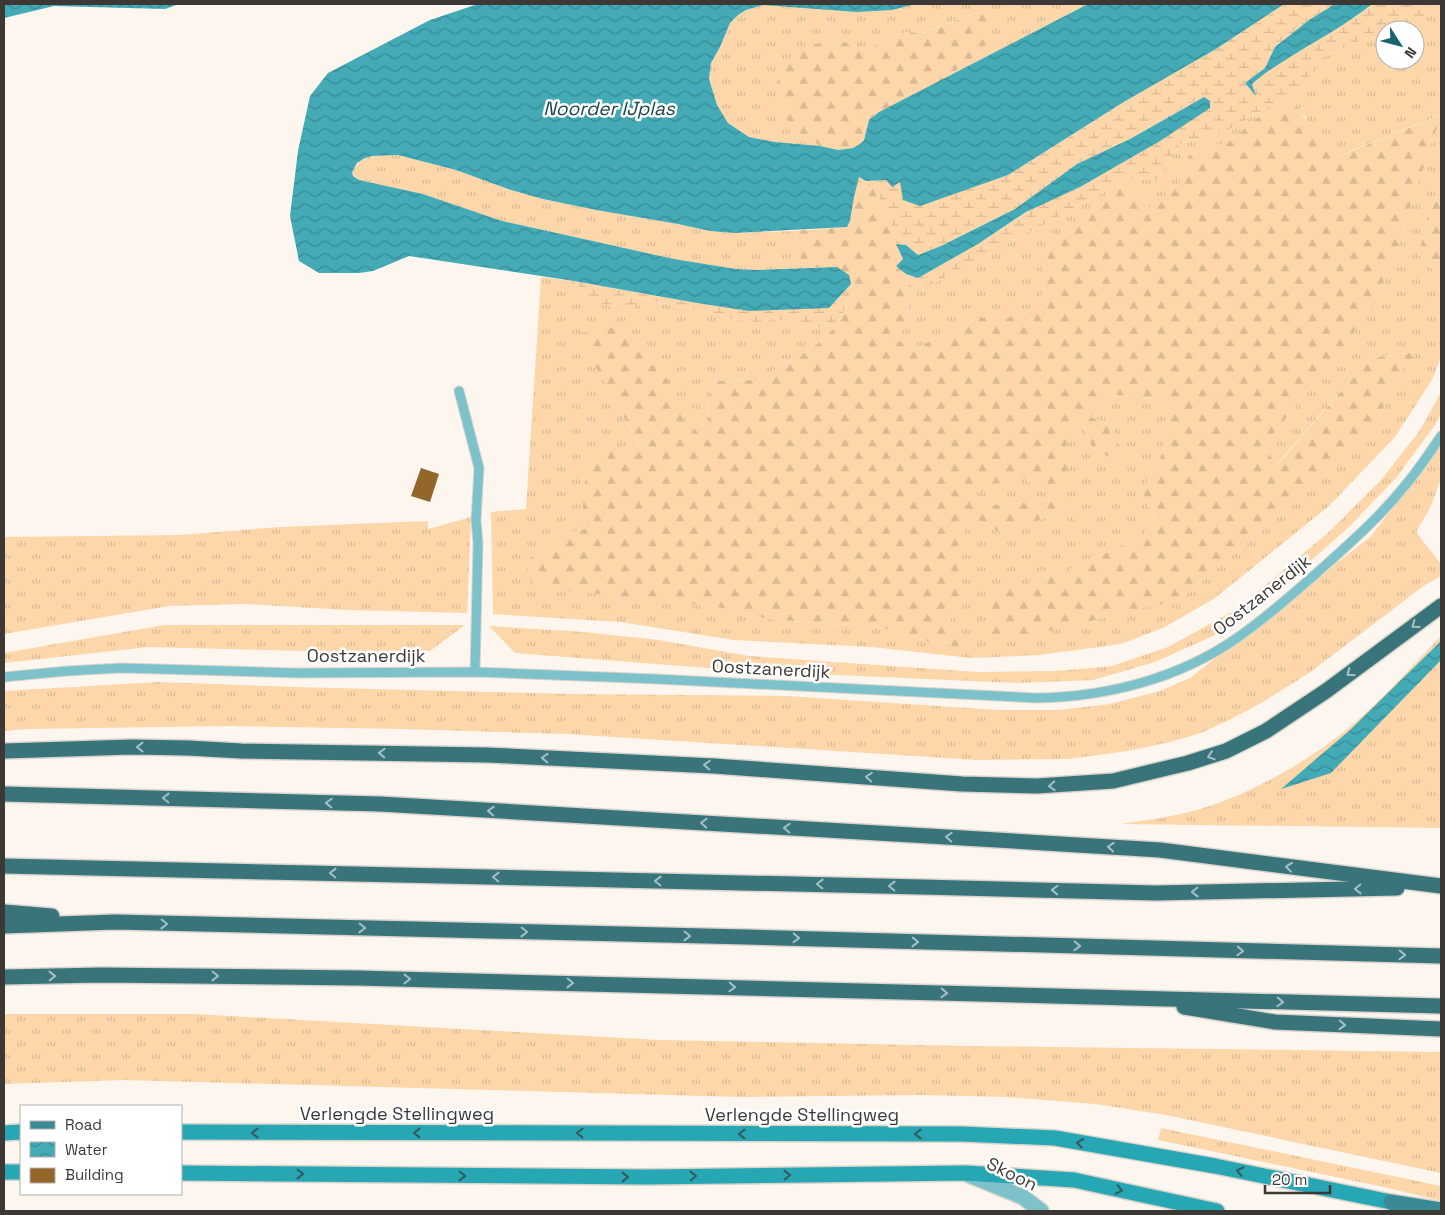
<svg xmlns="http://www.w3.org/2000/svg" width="1445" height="1215" font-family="'Space Grotesk',sans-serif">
<defs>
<pattern id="grass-tufts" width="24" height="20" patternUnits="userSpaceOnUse" patternTransform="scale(1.25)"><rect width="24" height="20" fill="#fdd7aa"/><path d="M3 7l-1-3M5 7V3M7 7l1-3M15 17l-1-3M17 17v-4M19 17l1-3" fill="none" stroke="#dab993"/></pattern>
<pattern id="forest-firs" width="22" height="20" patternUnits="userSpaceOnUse" patternTransform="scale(1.25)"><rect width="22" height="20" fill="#fdd7aa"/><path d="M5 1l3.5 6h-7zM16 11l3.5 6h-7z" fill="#dab993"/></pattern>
<pattern id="wetland-marsh" width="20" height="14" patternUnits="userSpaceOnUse" patternTransform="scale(1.25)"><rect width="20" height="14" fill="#fdd7aa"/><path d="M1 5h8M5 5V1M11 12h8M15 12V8" fill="none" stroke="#dab993"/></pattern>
<pattern id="water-waves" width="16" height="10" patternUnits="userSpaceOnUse" patternTransform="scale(1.25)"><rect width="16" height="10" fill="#43aab6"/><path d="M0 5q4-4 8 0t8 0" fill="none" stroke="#398b95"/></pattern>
</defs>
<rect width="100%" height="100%" fill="#fcf6ee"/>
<g fill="url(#grass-tufts)">
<path d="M916,4H1088L949,76L982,51L978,12L922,33L908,32L887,38L867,50L836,39L792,128L820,146L775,142L749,137L728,123L717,105L709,79L711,63L720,47L730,23L738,15L746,10L763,5L892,10Z"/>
<path d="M1429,4H1441V182L1418,254L1434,271L1441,264V357L1432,380L1395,437L1329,506L1215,598L1165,627L1121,644L1039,655L971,658L872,647L734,640L620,622L493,614L491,512L526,509L541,277L574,281L593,302L633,311L636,298L718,314L731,319L763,323L771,319L790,321L806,329L837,325L817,344L800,356L757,380L710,381L708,424L695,428L689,438L578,334L642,450L582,515L585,529L563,534L713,606L769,619L829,624L875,626L929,642L967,648L945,626L964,602L954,554L971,516L1003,534L1063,511L1078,521L1054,500L993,505L971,496L1016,473L1035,486L1066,424L1083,426L1092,447L1127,467L1111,426L1091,417L1110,395L1135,396L1172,402L1163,452L1142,491L1154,516L1144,535L1064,572L995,592L1179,600L1289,507L1375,430L1391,386L1416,352L1370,358L1277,464L1262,448L1352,336L1390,269L1440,115L1336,157L1309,124L1305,116L1301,113L1292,99L1257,118L1230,141L1189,155L1179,184L1166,194L1156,210L1148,207L1138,191L1098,202L1087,217L1070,233L1052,241L1042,277L1045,290L1031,308L1021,316L1002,318H975L962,329L932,339L916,351L894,338L906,324L910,296L1132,177L1157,181L1180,144L1220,134L1304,87L1318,59L1368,37L1385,36V60H1415V30L1418,29Z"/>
<path d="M398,155L456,170L511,190L543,199L596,210L678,224L710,231L735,233L794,231L803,268L757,270L736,269L674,259L502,221L423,194L359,180L353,175L352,172C363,152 379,156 398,155Z"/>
<path d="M1441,392V414L1435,425L1396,478L1349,527L1262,604L1213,636L1155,662L1093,680L1019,683L746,671L515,653L489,626L584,632L659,640L749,656L978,672L1057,671L1112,666L1168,647L1237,609L1330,531L1381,480L1420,430Z"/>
<path d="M1441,444V479L1430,508L1416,532L1441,564V576L1425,585L1309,673L1263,702L1231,719L1201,733L1170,742L1128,751L1068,759L977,760L567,734L404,729L227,726L27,729L4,731V691L159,682L295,687L574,694L787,696L999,710H1058L1110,704L1160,691L1190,678L1371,536Z"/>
<path d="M471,517L467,613L348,610L246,604L169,606L4,634V537L179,535L280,527L428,521V529Z"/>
<path d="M164,625H465L430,651L341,652L148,647L4,663V653Z"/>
<path d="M1441,636V828L1122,824C1144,820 1167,818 1189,812C1243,799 1310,761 1352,725C1384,698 1412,666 1441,636Z"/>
<path d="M4,1014H195L658,1040L970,1046L1441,1052V1173L1166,1115L1095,1104L1008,1097L920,1095L742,1097L124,1080L4,1084Z"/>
<path d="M1161,1128L1441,1186V1201L1388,1188L1158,1140Z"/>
</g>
<g fill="url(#forest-firs)">
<path d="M978,12L993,19L982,51L949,76L879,112L869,120L864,139L860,144L853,148L838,150L820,146L792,128L776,100L778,76L808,46L836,39L867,50L887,38L908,32L923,33Z"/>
<path d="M1292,99C1305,120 1320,138 1337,157L1441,115L1390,269L1352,336L1262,448L1278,464L1370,358L1417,352L1391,386L1375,430L1289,507L1179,600L1019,638L985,640L995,592L1064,572L1144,535L1154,516L1142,491L1163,452L1172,402L1135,396L1110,395L1091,417L1111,426L1128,468L1092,447L1083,426L1066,425L1067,486H1035L1016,473L972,496L993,505L1054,500L1086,518L1078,522L1062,511L1003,534L971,516L955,554L964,602L945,626L968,649L929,642L875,626L829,624L769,619L713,606L532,587L526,561L563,534L585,529L582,515L588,454L642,449L577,334L614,327L668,380L689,436L695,428L708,424L710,381L757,380L800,356L817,344L837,325L848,302L845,291L851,284L837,267L803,268L794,231L847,227L850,221L854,197L865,186H870L876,190L882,203L883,211L890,217L896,244L903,259L896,266L906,274L910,296L906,324L894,338L916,351L932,339L962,329L975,318H1002L1021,316L1031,308L1045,290L1042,277L1041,263L1046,249L1052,241L1070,233L1087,217L1098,202L1127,183L1138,191L1148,207L1156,210L1166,194L1179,184L1189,155L1230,141L1257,118Z"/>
<path d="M1441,182V264L1434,271L1418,254Z"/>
</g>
<g fill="url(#wetland-marsh)">
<path d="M1284,4H1335L1309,20L1275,47L1265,68L1245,83L1255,95L1252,84L1262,74L1310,44L1357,16L1372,4H1429L1418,29L1385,30V36L1368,37L1318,59L1304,87L1220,134L1180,144L1157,181L1132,177L910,296L906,274L918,278L978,244L1203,97L1130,139L1077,164L1015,209L941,246L918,255L906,245L896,244L890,217L883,211C881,199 878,187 865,186L854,197L859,177L866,181L886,180L900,182L980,184L1008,175L1122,103L1216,49Z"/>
<path d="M574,281L691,302L829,308L845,291L848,302L837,325L806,329L790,321L771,319L763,323L731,319L718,314L637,298L633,311L593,302Z"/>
</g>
<g fill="url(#water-waves)">
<path d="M4,4H179L165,9L54,6L4,18Z"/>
<path d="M478,4H916L892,10L857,12L763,5L746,10L738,15L730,23L720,47L711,63L709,79L717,105L728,123L749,137L775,142L820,146L838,150L853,148L860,144L864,140L869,120L879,112L1088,4H1284L1216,49L1122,103L1008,175L920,206L903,200L900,182L892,187L886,180L866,181L859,177L854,197L850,221L847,227L735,233L710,231L678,224L596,210L543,199L511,190L456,170L398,155L372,156L365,158L357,163L352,172L353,176L359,180L423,194L502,221L674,259L736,269L757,270L837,267L849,275L851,284L829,308L749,311L691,302L574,281L409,256L373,271L359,273H319L299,261L290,216L298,151L310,96L328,73L430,20Z"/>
<path d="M1335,4H1372C1346,25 1315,41 1287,59C1274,67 1263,74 1252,84L1256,96L1245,83L1265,68L1275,47L1309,20Z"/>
<path d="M1204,97L1210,101V108L1160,141L1080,187L1026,212L978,244L918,278L906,274L896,266L903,259L896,244L906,245L918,255L941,246L1015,209L1077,164L1130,139Z"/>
<path d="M1441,641V660L1331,773L1281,789L1350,730Z"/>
</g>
<path fill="#93662a" d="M421,468L439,474L430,502L411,496Z"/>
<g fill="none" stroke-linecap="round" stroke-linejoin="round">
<g stroke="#d9d4cd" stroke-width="11">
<g id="lane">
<path d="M459,391L479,468L476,520L478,543L475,672"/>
<path d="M4,677L67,671L121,668L296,673L475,672L656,679L1036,698C1106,697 1178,679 1237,638C1266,618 1293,594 1319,571C1348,545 1378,519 1403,488C1417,472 1429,454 1441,436"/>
</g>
</g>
<g stroke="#d9d4cd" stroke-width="18">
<path id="street" d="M969,1175L1023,1197L1041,1211"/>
</g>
<g stroke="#d9d4cd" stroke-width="18">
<g id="secondary">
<path d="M181,1132L962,1134L1055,1138L1215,1166L1391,1202L1403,1207"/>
<path d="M4,1133L21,1132"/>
<path d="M4,1172H21"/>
<path d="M181,1173L648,1177L966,1173L1074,1180L1217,1211"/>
</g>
</g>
<g stroke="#d9d4cd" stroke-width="18">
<path id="primary" d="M1391,1202L1441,1210"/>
</g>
<g stroke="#d9d4cd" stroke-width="18">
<g id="highway">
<path d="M4,751L132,747L188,748L241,751L487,755L714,766L962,784L1037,786L1113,781L1188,763L1226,751L1266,731L1326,691L1441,606"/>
<path d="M4,794L380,804L963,838L1160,850L1441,886"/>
<path d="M4,866L922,887L1156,893L1397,888"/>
<path d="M4,912L52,916"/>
<path d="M4,926L115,922L747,937L1441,956"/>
<path d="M4,977L102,975L358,978L1441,1006"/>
<path d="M1184,1007L1275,1022L1441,1029"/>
</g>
</g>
<use href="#lane" stroke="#7dc2ca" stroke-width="9"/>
<use href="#street" stroke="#7dc2ca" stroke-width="15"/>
<use href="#secondary" stroke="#27a6b4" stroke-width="15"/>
<use href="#primary" stroke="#398a94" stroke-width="15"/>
<use href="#highway" stroke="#39747b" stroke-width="15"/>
</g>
<defs><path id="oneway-chevron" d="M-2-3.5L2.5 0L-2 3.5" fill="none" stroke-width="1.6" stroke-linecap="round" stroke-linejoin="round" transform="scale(1.25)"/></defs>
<g stroke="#a6c0c4">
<use href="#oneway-chevron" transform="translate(1415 625) rotate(144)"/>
<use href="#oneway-chevron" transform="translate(1350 673) rotate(143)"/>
<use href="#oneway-chevron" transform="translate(140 747) rotate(-180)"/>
<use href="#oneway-chevron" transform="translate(382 753) rotate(-178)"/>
<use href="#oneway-chevron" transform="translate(1211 756) rotate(162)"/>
<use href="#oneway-chevron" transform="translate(545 758) rotate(-178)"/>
<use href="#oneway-chevron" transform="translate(707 765) rotate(-177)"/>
<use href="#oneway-chevron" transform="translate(869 777) rotate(-176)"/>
<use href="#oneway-chevron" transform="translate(1052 786) rotate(177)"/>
<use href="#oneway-chevron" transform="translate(166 798) rotate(-179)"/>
<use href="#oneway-chevron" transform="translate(329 803) rotate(-178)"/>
<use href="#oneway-chevron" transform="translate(491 811) rotate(-177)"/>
<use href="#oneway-chevron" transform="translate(704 823) rotate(-177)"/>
<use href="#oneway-chevron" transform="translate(787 828) rotate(-177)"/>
<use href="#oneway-chevron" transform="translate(949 837) rotate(-177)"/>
<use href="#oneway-chevron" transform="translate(1111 847) rotate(-176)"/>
<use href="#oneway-chevron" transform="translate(1289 867) rotate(-173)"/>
<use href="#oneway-chevron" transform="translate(333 873) rotate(-179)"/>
<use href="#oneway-chevron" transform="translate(496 877) rotate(-179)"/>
<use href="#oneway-chevron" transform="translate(658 881) rotate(-179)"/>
<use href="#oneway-chevron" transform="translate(820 884) rotate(-179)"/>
<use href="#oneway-chevron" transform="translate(892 886) rotate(-179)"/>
<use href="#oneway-chevron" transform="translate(1358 889) rotate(179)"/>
<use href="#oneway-chevron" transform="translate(1055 890) rotate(-178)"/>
<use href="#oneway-chevron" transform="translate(1195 892) rotate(179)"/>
<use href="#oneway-chevron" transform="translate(164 924) rotate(1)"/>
<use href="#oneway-chevron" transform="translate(362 928) rotate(1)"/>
<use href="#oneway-chevron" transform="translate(524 932) rotate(1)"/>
<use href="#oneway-chevron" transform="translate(687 936) rotate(1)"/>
<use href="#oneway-chevron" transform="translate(796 938) rotate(2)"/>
<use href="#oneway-chevron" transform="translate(915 942) rotate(1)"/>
<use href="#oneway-chevron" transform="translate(1077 946) rotate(2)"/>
<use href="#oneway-chevron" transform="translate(1240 951) rotate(2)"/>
<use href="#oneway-chevron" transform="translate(1402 955) rotate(2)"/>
<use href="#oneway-chevron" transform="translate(52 976) rotate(-1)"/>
<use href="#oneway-chevron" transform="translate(215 976) rotate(1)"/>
<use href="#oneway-chevron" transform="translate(407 979) rotate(1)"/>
<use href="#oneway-chevron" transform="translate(570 983) rotate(1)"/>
<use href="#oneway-chevron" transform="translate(732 987) rotate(2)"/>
<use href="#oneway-chevron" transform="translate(944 993) rotate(2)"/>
<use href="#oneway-chevron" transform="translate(1280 1002) rotate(2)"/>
<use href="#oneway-chevron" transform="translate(1342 1025) rotate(2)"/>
</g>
<g stroke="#35595b">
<use href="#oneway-chevron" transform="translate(255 1133) rotate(-180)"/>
<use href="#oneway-chevron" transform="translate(417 1133) rotate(-180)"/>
<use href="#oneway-chevron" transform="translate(580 1133) rotate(-180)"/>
<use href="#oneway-chevron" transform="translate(742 1134) rotate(-180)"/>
<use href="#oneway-chevron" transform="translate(918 1134) rotate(-180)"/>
<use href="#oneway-chevron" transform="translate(1080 1143) rotate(-171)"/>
<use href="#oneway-chevron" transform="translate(1240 1171) rotate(-168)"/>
<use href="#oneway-chevron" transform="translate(300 1174) rotate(1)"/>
<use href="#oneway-chevron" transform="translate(787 1175) rotate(-1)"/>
<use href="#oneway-chevron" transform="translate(462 1176) rotate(1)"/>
<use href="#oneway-chevron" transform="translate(693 1176) rotate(-1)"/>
<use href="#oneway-chevron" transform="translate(625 1177)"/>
<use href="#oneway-chevron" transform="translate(1119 1190) rotate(12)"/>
</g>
<g text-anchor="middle" stroke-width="5" stroke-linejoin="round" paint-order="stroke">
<g font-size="18" fill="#3b3835" stroke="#fff">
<text transform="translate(1262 595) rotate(-38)" y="6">Oostzanerdijk</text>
<text x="366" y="662">Oostzanerdijk</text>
<text transform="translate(771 669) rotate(3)" y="6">Oostzanerdijk</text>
<text x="397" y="1120">Verlengde Stellingweg</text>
<text x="802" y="1121">Verlengde Stellingweg</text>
<text transform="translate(1012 1174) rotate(26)" y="6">Skoon</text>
</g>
<g font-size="19" font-style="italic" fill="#18464b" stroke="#fff">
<text x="609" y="115">Noorder IJplas</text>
</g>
</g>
<rect width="1445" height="1215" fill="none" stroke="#3b3835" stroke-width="10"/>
<rect x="20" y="1105" width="162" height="90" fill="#ffffff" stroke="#b1afae"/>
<rect x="30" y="1121" width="25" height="8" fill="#398a94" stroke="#b1afae"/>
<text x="65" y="1130" font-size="15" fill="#3b3835">Road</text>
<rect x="30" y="1142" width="25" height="15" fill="url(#water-waves)" stroke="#b1afae"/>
<text x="65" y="1155" font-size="15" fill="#3b3835">Water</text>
<rect x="30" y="1168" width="25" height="15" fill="#93662a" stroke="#b1afae"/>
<text x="65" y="1180" font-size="15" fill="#3b3835">Building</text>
<g transform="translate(1400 45) rotate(126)"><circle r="24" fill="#ffffff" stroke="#b1afae"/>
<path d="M0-4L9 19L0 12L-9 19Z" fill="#16646c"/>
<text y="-8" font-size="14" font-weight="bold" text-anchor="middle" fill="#3b3835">N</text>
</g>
<path d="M1265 1185v8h65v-8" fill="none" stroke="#3b3835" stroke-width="2.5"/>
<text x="1272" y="1185" font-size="15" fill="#3b3835" stroke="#ffffff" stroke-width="4" paint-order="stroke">20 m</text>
</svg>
